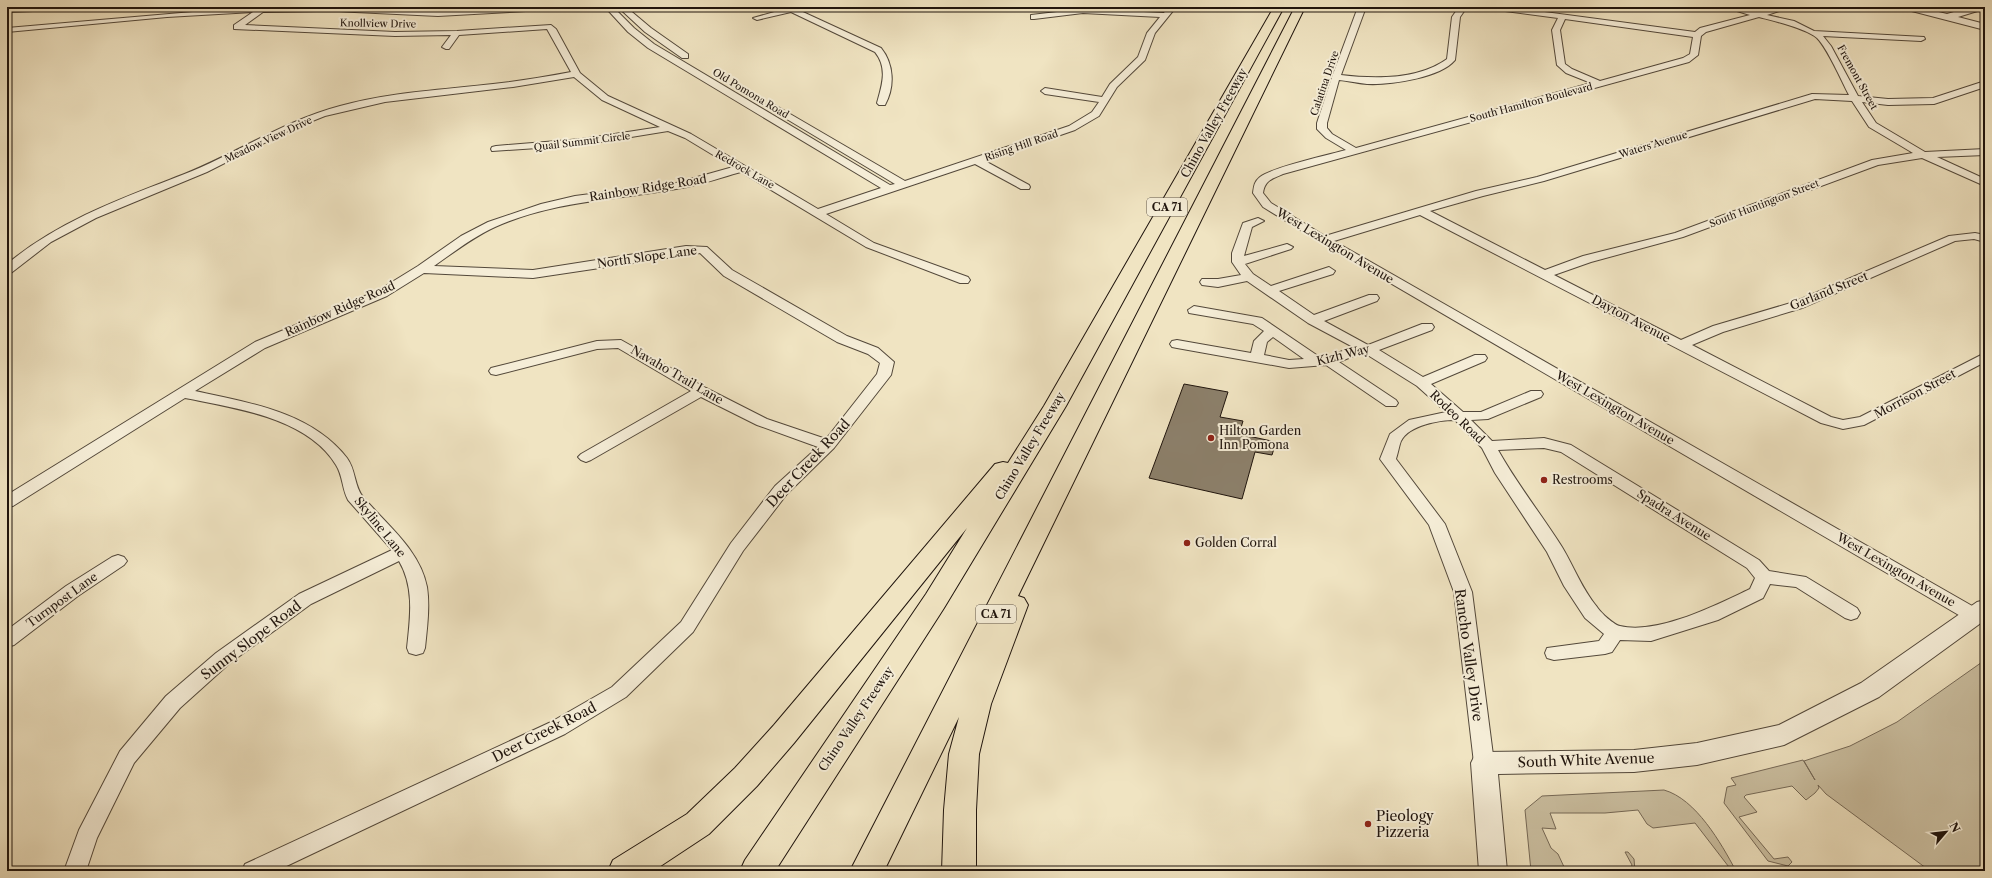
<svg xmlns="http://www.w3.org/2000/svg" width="1992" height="878" font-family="'Libre Caslon Text',serif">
<rect width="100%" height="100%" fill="#f0e4c2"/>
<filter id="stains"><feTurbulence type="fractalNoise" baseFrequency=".005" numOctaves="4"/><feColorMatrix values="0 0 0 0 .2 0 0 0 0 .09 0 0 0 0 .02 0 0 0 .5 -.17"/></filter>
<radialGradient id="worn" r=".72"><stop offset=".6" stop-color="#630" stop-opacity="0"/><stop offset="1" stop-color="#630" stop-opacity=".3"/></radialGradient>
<g fill="#ccc1a3" stroke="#766a58">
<path d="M1985,660V871H1930L1826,794L1818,785L1819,788L1815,793L1806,800L1792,786L1746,795L1744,797L1757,812L1739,817L1774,859L1788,857L1792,862L1788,866L1768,861L1724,803L1727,787L1736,785L1731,778L1803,760L1815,780L1804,761L1850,746L1897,722Z"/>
<path d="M1664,790C1696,799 1721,843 1736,871H1732L1695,823L1653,828L1647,824L1638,810L1605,813H1550L1556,829L1542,828L1551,848L1558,854L1565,869L1631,867L1632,865L1625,852H1628L1634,859L1635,871H1531L1525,810L1542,796Z"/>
</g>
<path fill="#8c806b" stroke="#1f140d" d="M1184,384L1228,392L1220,417L1243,421L1239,434L1276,442L1272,455L1255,452L1242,499L1149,478Z"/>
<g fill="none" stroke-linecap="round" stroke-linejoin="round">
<g stroke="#53483a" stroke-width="2">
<g id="minor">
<path d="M89,7L85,9L7,12V8Z"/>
<path d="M339,7L438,12L522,7H565L561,9L438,16L334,11L263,12L245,25L395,32L457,31L551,25L556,29L580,73L608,96L691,134L818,209L881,188L648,48L628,32L605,7H613L634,28L654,44L890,185L895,184L765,106L767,104H773L905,181L1069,126L1092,112L1099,102L1045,94L1041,91L1045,88L1102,97L1110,84L1138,57L1147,33L1160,17L1083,13L1034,19H1031V15L1083,9L1164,13L1168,7H1176L1155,33L1145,60L1117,87L1099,116L1075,130L985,161L1029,185L1030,187L1029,189H1021L975,164L826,214L874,243L968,277L970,280L968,283H960L866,247L741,172C719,178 698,186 676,189C615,200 553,201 495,227C473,237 454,252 434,266L533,270L686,246L707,247L732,270L847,336L878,348L894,362L891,375L834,448L787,494L743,551L693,632L626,697L565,734L276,871H242L245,864L551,722L612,687L681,622L731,543L775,486L818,447L757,425L701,397L591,460L586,462L581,460L578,457L581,454L691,391L618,348L597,349L496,375L491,374L489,371L491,368L597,341L621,340L706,388L767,419L826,439L877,374L880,363L868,354L837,342L724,276L700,253L533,278L424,273L387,296L265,348L195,391C250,403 311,412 347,458C356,470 354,486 363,497C387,525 420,550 427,587C430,607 427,628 425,648L423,653L416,655L409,653L407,648C410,619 415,588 399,561L311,604L230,663L180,708L134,763L97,838L86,871H64L79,830L120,751L166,696L216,653L299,594L392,550L348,500C342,489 343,476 336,465C308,418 235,408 185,398L13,506L7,507V495L255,342L379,290L418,266L461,236L488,222L541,204L575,196L676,183L733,167L685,138L668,131L582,145L492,151L491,149L492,147L496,146L582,139L660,127L602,100L574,77L513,87L385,102L325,116L290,130L207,172L96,218L51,242L11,273L7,274V264C59,221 120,199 182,175C236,154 283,121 340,106C390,92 441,90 493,84C519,81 545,77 571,72L547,29L459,35L449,49H446L442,47L451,35L395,36L234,29V25L253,12L167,17L7,32V28L239,8Z"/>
<path d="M618,7H626L651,28L688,54V58H682L645,32Z"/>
<path d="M782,7H792L881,48C894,64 895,87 885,105H879L877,103C882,85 888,68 875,52L791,12L757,20L753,18L785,9Z"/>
<path d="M1358,7H1366L1341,75C1375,79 1418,80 1447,59L1452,17L1459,7H1467L1460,17L1455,60C1440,78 1390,85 1367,84C1358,83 1349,81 1339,80L1327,123V128L1332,134L1356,148L1591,83L1566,73L1557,65L1552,30L1558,18L1490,9L1486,7H1507L1695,32L1700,28L1750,15L1724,7H1737L1759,12L1779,7H1791L1767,15L1794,21L1814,31L1924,37L1925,39L1921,41L1823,36L1831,46L1858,96L1888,99L1933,98L1985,81V87L1934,104L1888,105L1862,102L1876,123L1925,152L1985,149V155L1937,157L1985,179V186L1922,158L1878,165L1683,237L1591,262L1554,275L1681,340L1713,326L1794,302L1949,236L1975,233L1985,235V242L1974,239L1955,241L1802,308L1723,332L1692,345L1831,417L1843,420L1860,417L1985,353V362L1864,425L1843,429L1821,423L1420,215L1334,241L1981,611L1984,616L1981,621L1975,623L1969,621L1320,242L1263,207L1253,193C1254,186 1254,182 1260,177C1273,167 1328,155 1346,150L1326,138L1317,129V123L1332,77ZM1759,17C1774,21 1805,28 1817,38C1828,49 1841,80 1849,95L1812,94L1537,177L1476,191L1325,236L1271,203L1263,193C1265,180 1272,179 1283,174L1689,62L1698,55L1701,36L1706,32ZM1565,19L1693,37L1690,54L1683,58L1600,81L1572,69L1565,64L1560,30ZM1815,99L1852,101L1869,127L1913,153L1872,160L1675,233L1583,256L1545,270L1430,211L1483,196L1544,181Z"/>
<path d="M1258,218L1264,221L1252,227L1244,256L1287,244L1293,247L1291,249L1245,264L1253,274L1271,286L1329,267L1335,271L1333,274L1279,291L1314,315L1369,295H1377L1379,298L1377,301L1324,321L1368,345L1422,324H1432L1434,327L1432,330L1379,350L1423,377L1475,355H1485L1487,358L1485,361L1431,384L1463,412H1481L1531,391H1541L1543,394L1541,397L1488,419L1471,420L1492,441L1544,438L1571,445L1759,560L1769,571L1806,577L1857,608L1860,613L1857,618L1851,620L1845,618L1796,587L1770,584L1763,598L1718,620L1651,641L1620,640L1612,652L1605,654L1554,660L1547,658L1545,653L1547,648L1599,641L1604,634L1585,618L1564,586L1547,552L1495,473L1482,448L1455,420C1440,420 1409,425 1401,441C1399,446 1398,453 1396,459L1445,524L1472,592L1494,763L1491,769L1484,772L1477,769L1474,763L1454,592L1429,525L1380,459L1390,434L1409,420L1446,412L1417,386L1366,354L1356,355L1339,362L1396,400L1398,403L1396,406H1386L1326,365L1289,368L1177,348L1172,347L1170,344L1172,341L1177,340L1251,353L1254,341L1264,331L1253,324L1189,313L1188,310L1194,306L1262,318L1321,358L1327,357L1353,347L1308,323L1247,281L1218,287L1202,285L1200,282L1202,279H1218L1241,275L1232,262V253L1243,223ZM1273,337L1304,359L1289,360L1264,355L1267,342ZM1544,448L1561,452L1747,568L1755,578L1750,589C1716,605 1658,635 1620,626C1614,625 1601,613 1597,607C1582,589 1574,567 1562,547C1541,514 1517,484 1498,450Z"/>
<path d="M118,555L124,557L127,561L124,565L78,596L14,645L7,647V630L66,586L112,557Z"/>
</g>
</g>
<g stroke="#53483a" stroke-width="2">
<g id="tertiary">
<path d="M1902,7H1918L1947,14L1971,7H1985L1984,9L1958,17L1985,24V30L1904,9Z"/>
<path d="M1985,600V620L1879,697L1784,745L1697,765L1634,772L1498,774L1507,871H1479L1471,763L1475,755L1484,752L1634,750L1697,743L1779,725L1861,683L1977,602Z"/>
</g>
</g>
<g stroke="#1f140d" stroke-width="2">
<g id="motorway">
<path d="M1274,7H1284L1066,406L944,608L775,871H740L745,860L926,594L967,528L794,743L757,786L709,834L653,871H608L613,860L687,814L735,768L774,725L995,464L1003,462L1008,463L1044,406Z"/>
<path d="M1295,7H1305L1018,596L1024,598L1028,605L991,704L979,754L976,810V871H942L944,810L949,754L959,717L884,871H850Z"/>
</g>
</g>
<use href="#minor" fill="#f5edd7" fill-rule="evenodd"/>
<use href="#tertiary" fill="#f5edd7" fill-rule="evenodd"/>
<use href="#motorway" fill="#f0e4c2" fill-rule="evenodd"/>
</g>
<g fill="#8f2418" stroke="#f5edd7" stroke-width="1.5">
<circle cx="1211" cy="438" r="4"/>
<circle cx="1544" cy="480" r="4"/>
<circle cx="1187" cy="543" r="4"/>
<circle cx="1368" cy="824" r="4"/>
</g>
<g text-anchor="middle" stroke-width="4" stroke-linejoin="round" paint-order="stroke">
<g font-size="10" fill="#1f140d" stroke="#f5edd7">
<text transform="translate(378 23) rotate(1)" y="4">Knollview Drive</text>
<text transform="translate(1858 77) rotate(61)" y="4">Fremont Street</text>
<text transform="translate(1324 83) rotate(-71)" y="4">Calatina Drive</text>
<text transform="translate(751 93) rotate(31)" y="4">Old Pomona Road</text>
<text transform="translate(1531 102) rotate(-15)" y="4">South Hamilton Boulevard</text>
<text transform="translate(268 139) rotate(-25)" y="4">Meadow View Drive</text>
<text transform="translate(582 141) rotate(-7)" y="4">Quail Summit Circle</text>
<text transform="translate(1653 144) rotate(-17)" y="4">Waters Avenue</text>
<text transform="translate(1021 145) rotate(-19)" y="4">Rising Hill Road</text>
<text transform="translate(745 169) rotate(30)" y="4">Redrock Lane</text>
<text transform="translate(1764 203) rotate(-21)" y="4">South Huntington Street</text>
</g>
<g fill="#f5edd7" stroke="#5f554a" stroke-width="1">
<rect x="1147" y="198" width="40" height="18" rx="3"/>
<rect x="976" y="605" width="40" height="18" rx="3"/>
</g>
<g font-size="11" font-weight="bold" fill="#1f140d">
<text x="1167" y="211">CA 71</text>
<text x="996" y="618">CA 71</text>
</g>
<g font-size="12" fill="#1f140d" stroke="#f5edd7">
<text transform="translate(1214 123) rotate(-61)" y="4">Chino Valley Freeway</text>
<text transform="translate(648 188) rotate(-9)" y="4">Rainbow Ridge Road</text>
<text transform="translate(1335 246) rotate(31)" y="4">West Lexington Avenue</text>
<text transform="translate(647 257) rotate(-8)" y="4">North Slope Lane</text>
<text transform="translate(1829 291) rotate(-22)" y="4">Garland Street</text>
<text transform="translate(340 309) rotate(-24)" y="4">Rainbow Ridge Road</text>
<text transform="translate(1631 319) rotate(28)" y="4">Dayton Avenue</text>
<text transform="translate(1343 355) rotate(-14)" y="4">Kizh Way</text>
<text transform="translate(677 375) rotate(30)" y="4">Navaho Trail Lane</text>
<text transform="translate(1915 394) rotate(-28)" y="4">Morrison Street</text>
<text transform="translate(1615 408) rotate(30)" y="4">West Lexington Avenue</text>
<text transform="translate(1457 417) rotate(44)" y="4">Rodeo Road</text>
<text transform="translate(1030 446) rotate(-59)" y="4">Chino Valley Freeway</text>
<text transform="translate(1674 515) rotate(32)" y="4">Spadra Avenue</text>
<text transform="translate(380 527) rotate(51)" y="4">Skyline Lane</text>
<text transform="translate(1896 570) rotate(30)" y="4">West Lexington Avenue</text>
<text transform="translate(62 600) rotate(-36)" y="4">Turnpost Lane</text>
<text transform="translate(856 719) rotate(-56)" y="4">Chino Valley Freeway</text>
</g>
<g font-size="12" fill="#1f140d" stroke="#f5edd7" text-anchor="start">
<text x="1219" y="435">Hilton Garden<tspan x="1219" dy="14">Inn Pomona</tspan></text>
<text x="1552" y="484">Restrooms</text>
<text x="1195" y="547">Golden Corral</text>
</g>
<g font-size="14" fill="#1f140d" stroke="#f5edd7">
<text transform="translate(808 463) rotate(-47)" y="5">Deer Creek Road</text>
<text transform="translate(251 640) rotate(-37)" y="5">Sunny Slope Road</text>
<text transform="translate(1469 655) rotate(82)" y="5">Rancho Valley Drive</text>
<text transform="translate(544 732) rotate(-27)" y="5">Deer Creek Road</text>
<text transform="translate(1586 760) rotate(-2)" y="5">South White Avenue</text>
</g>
<g font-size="14" fill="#1f140d" stroke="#f5edd7" text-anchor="start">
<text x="1376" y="821">Pieology<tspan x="1376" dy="16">Pizzeria</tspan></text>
</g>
</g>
<rect width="1992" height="878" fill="none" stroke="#f0e4c2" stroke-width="24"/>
<rect x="8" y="8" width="1976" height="862" fill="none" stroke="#1f140d" stroke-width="2"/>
<rect x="12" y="12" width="1968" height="854" fill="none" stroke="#1f140d"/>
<g transform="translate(1946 832) rotate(62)" stroke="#f5edd7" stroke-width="3" paint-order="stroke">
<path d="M0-3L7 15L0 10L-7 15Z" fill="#1f140d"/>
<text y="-6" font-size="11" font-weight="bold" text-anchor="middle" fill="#1f140d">N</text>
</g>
<rect width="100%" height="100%" filter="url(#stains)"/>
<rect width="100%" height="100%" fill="url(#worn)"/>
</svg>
